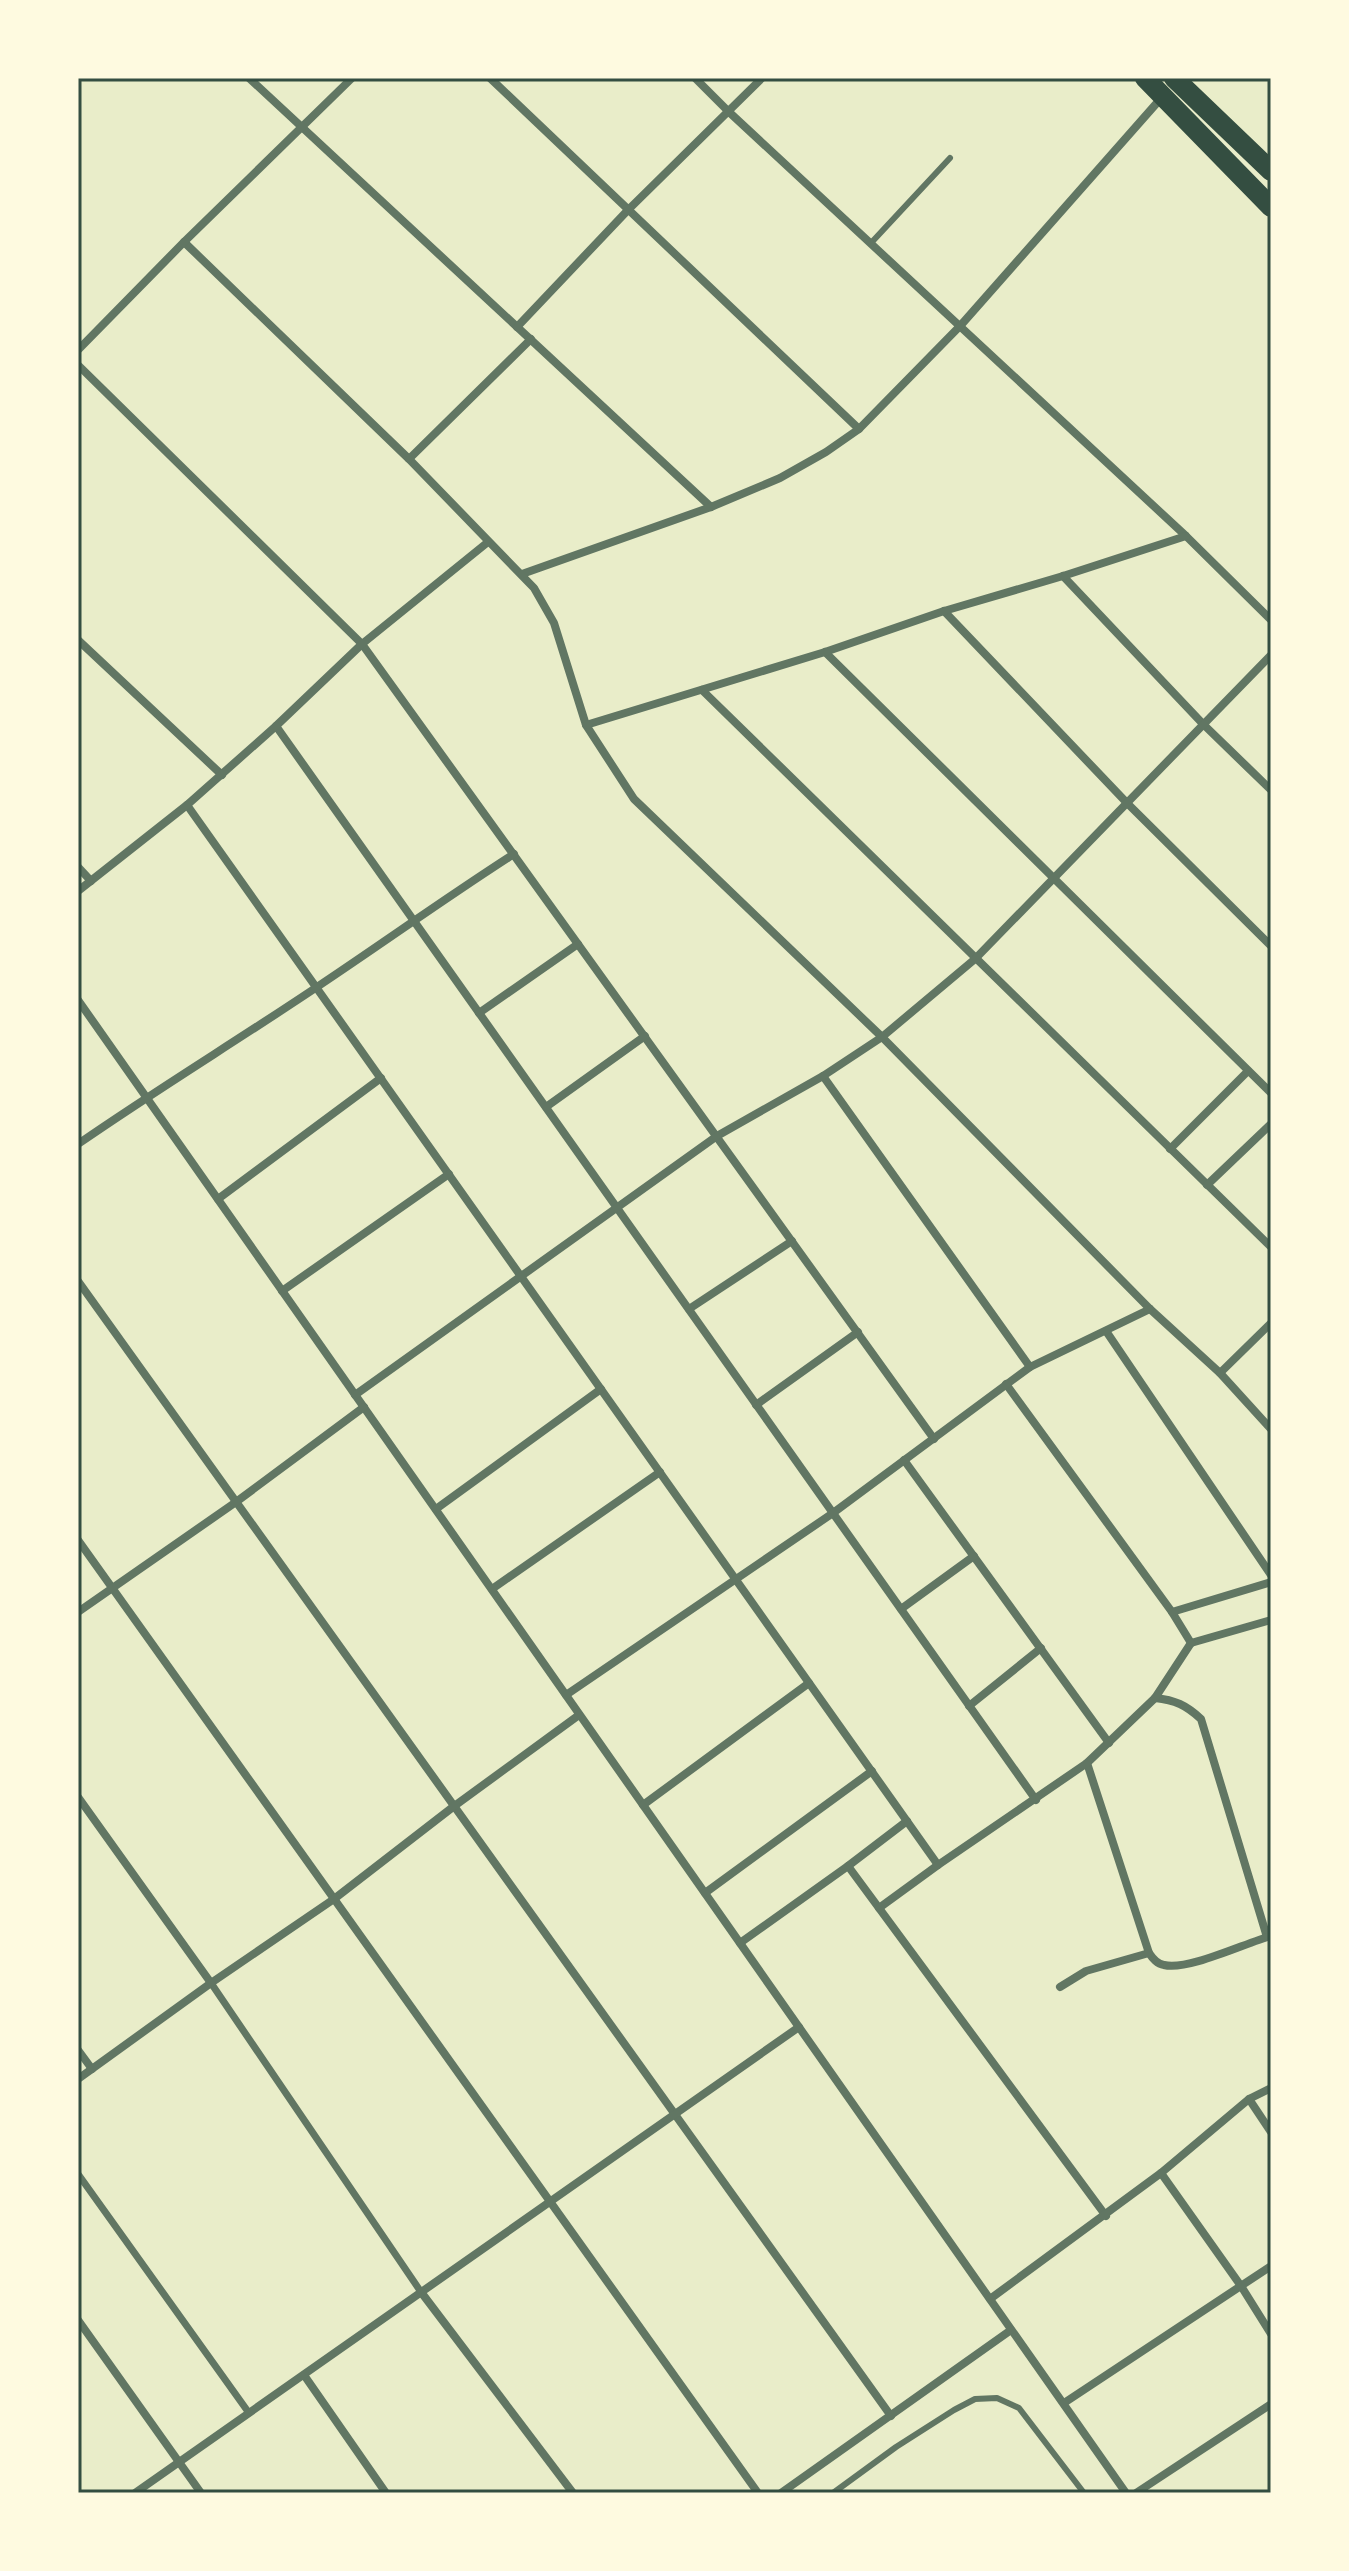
<svg xmlns="http://www.w3.org/2000/svg" width="1349" height="2571" font-family="Jost,sans-serif">
<rect width="100%" height="100%" fill="#e9edc9"/>
<g fill="none" stroke-linecap="round" stroke-linejoin="round">
<g stroke="#617663" stroke-width="6">
<path d="M871,243L950,158"/>
<path d="M833,2493L896,2447L954,2410L975,2399L997,2398L1019,2408L1084,2493"/>
</g>
<g stroke="#617663" stroke-width="7">
<path d="M211,1983L421,2292"/>
<path d="M78,2174L249,2413"/>
</g>
<g stroke="#617663" stroke-width="8">
<path d="M249,78L711,507"/>
<path d="M490,78L859,429"/>
<path d="M695,78L729,112L1186,536L1271,620"/>
<path d="M184,242L409,459L534,588L554,623L586,725L634,799L882,1037L1150,1309L1220,1373L1271,1429"/>
<path d="M517,327L628,210L762,78"/>
<path d="M78,350L184,242L352,78"/>
<path d="M78,365L362,644L934,1439"/>
<path d="M409,459L531,339"/>
<path d="M522,574L711,507L780,478L826,452L859,429L961,325L1163,96"/>
<path d="M1063,576L1203,724L1271,790"/>
<path d="M944,611L1127,803L1271,946"/>
<path d="M78,640L222,775"/>
<path d="M825,652L1271,1093"/>
<path d="M702,690L1271,1247"/>
<path d="M586,725L825,652L944,611L1063,576L1186,536"/>
<path d="M276,726L1036,1800"/>
<path d="M187,805L938,1865"/>
<path d="M78,867L91,881"/>
<path d="M78,891L187,805L276,726L362,644L488,542"/>
<path d="M78,1000L1126,2493"/>
<path d="M479,1013L578,944"/>
<path d="M823,1076L1030,1367"/>
<path d="M546,1107L645,1036"/>
<path d="M78,1144C156,1090 238,1040 317,987C383,943 447,897 514,854"/>
<path d="M1170,1149L1248,1071"/>
<path d="M1207,1185L1271,1124"/>
<path d="M218,1199L381,1078"/>
<path d="M78,1281L891,2416"/>
<path d="M282,1291L449,1174"/>
<path d="M689,1309L792,1241"/>
<path d="M1106,1331L1271,1575"/>
<path d="M1220,1373L1271,1323"/>
<path d="M1006,1384L1172,1612L1191,1643"/>
<path d="M355,1395L717,1136L823,1076L882,1037L975,959L1271,655"/>
<path d="M756,1405L858,1332"/>
<path d="M904,1460L1109,1743"/>
<path d="M436,1509L601,1389"/>
<path d="M78,1540L758,2493"/>
<path d="M492,1589L660,1472"/>
<path d="M901,1609L974,1556"/>
<path d="M78,1612L236,1502L364,1407"/>
<path d="M1172,1612L1271,1582"/>
<path d="M1191,1643L1271,1620"/>
<path d="M566,1695L833,1513L1030,1367L1150,1309"/>
<path d="M1155,1698C1175,1700 1186,1705 1201,1719L1267,1937"/>
<path d="M969,1706L1041,1648"/>
<path d="M1087,1763L1149,1953C1153,1959 1157,1964 1164,1965C1188,1971 1245,1943 1271,1936"/>
<path d="M78,1797L211,1983"/>
<path d="M643,1805L809,1683"/>
<path d="M848,1866L1106,2216"/>
<path d="M705,1893L872,1771"/>
<path d="M879,1908L938,1865L1087,1763L1155,1698L1191,1643"/>
<path d="M740,1943L848,1866L907,1821"/>
<path d="M1060,1987L1086,1971L1149,1953"/>
<path d="M78,2050L92,2069"/>
<path d="M78,2079L211,1983L334,1899L453,1807L579,1715"/>
<path d="M1249,2099L1271,2132"/>
<path d="M1161,2173L1241,2286L1271,2334"/>
<path d="M421,2292L573,2493"/>
<path d="M990,2299L1161,2173L1249,2099L1271,2088"/>
<path d="M78,2320L201,2493"/>
<path d="M304,2375L386,2493"/>
<path d="M1064,2403L1271,2266"/>
<path d="M135,2493L799,2027"/>
<path d="M781,2493L1011,2330"/>
<path d="M1136,2493L1271,2404"/>
</g>
<g stroke="#344e41" stroke-width="20">
<path d="M1145,78L1271,207"/>
<path d="M1174,78L1271,171"/>
</g>
</g>
<rect width="1349" height="2571" fill="none" stroke="#fefae0" stroke-width="160"/>
<rect x="80" y="80" width="1189" height="2411" fill="none" stroke="#344e41" stroke-width="3"/>
</svg>
